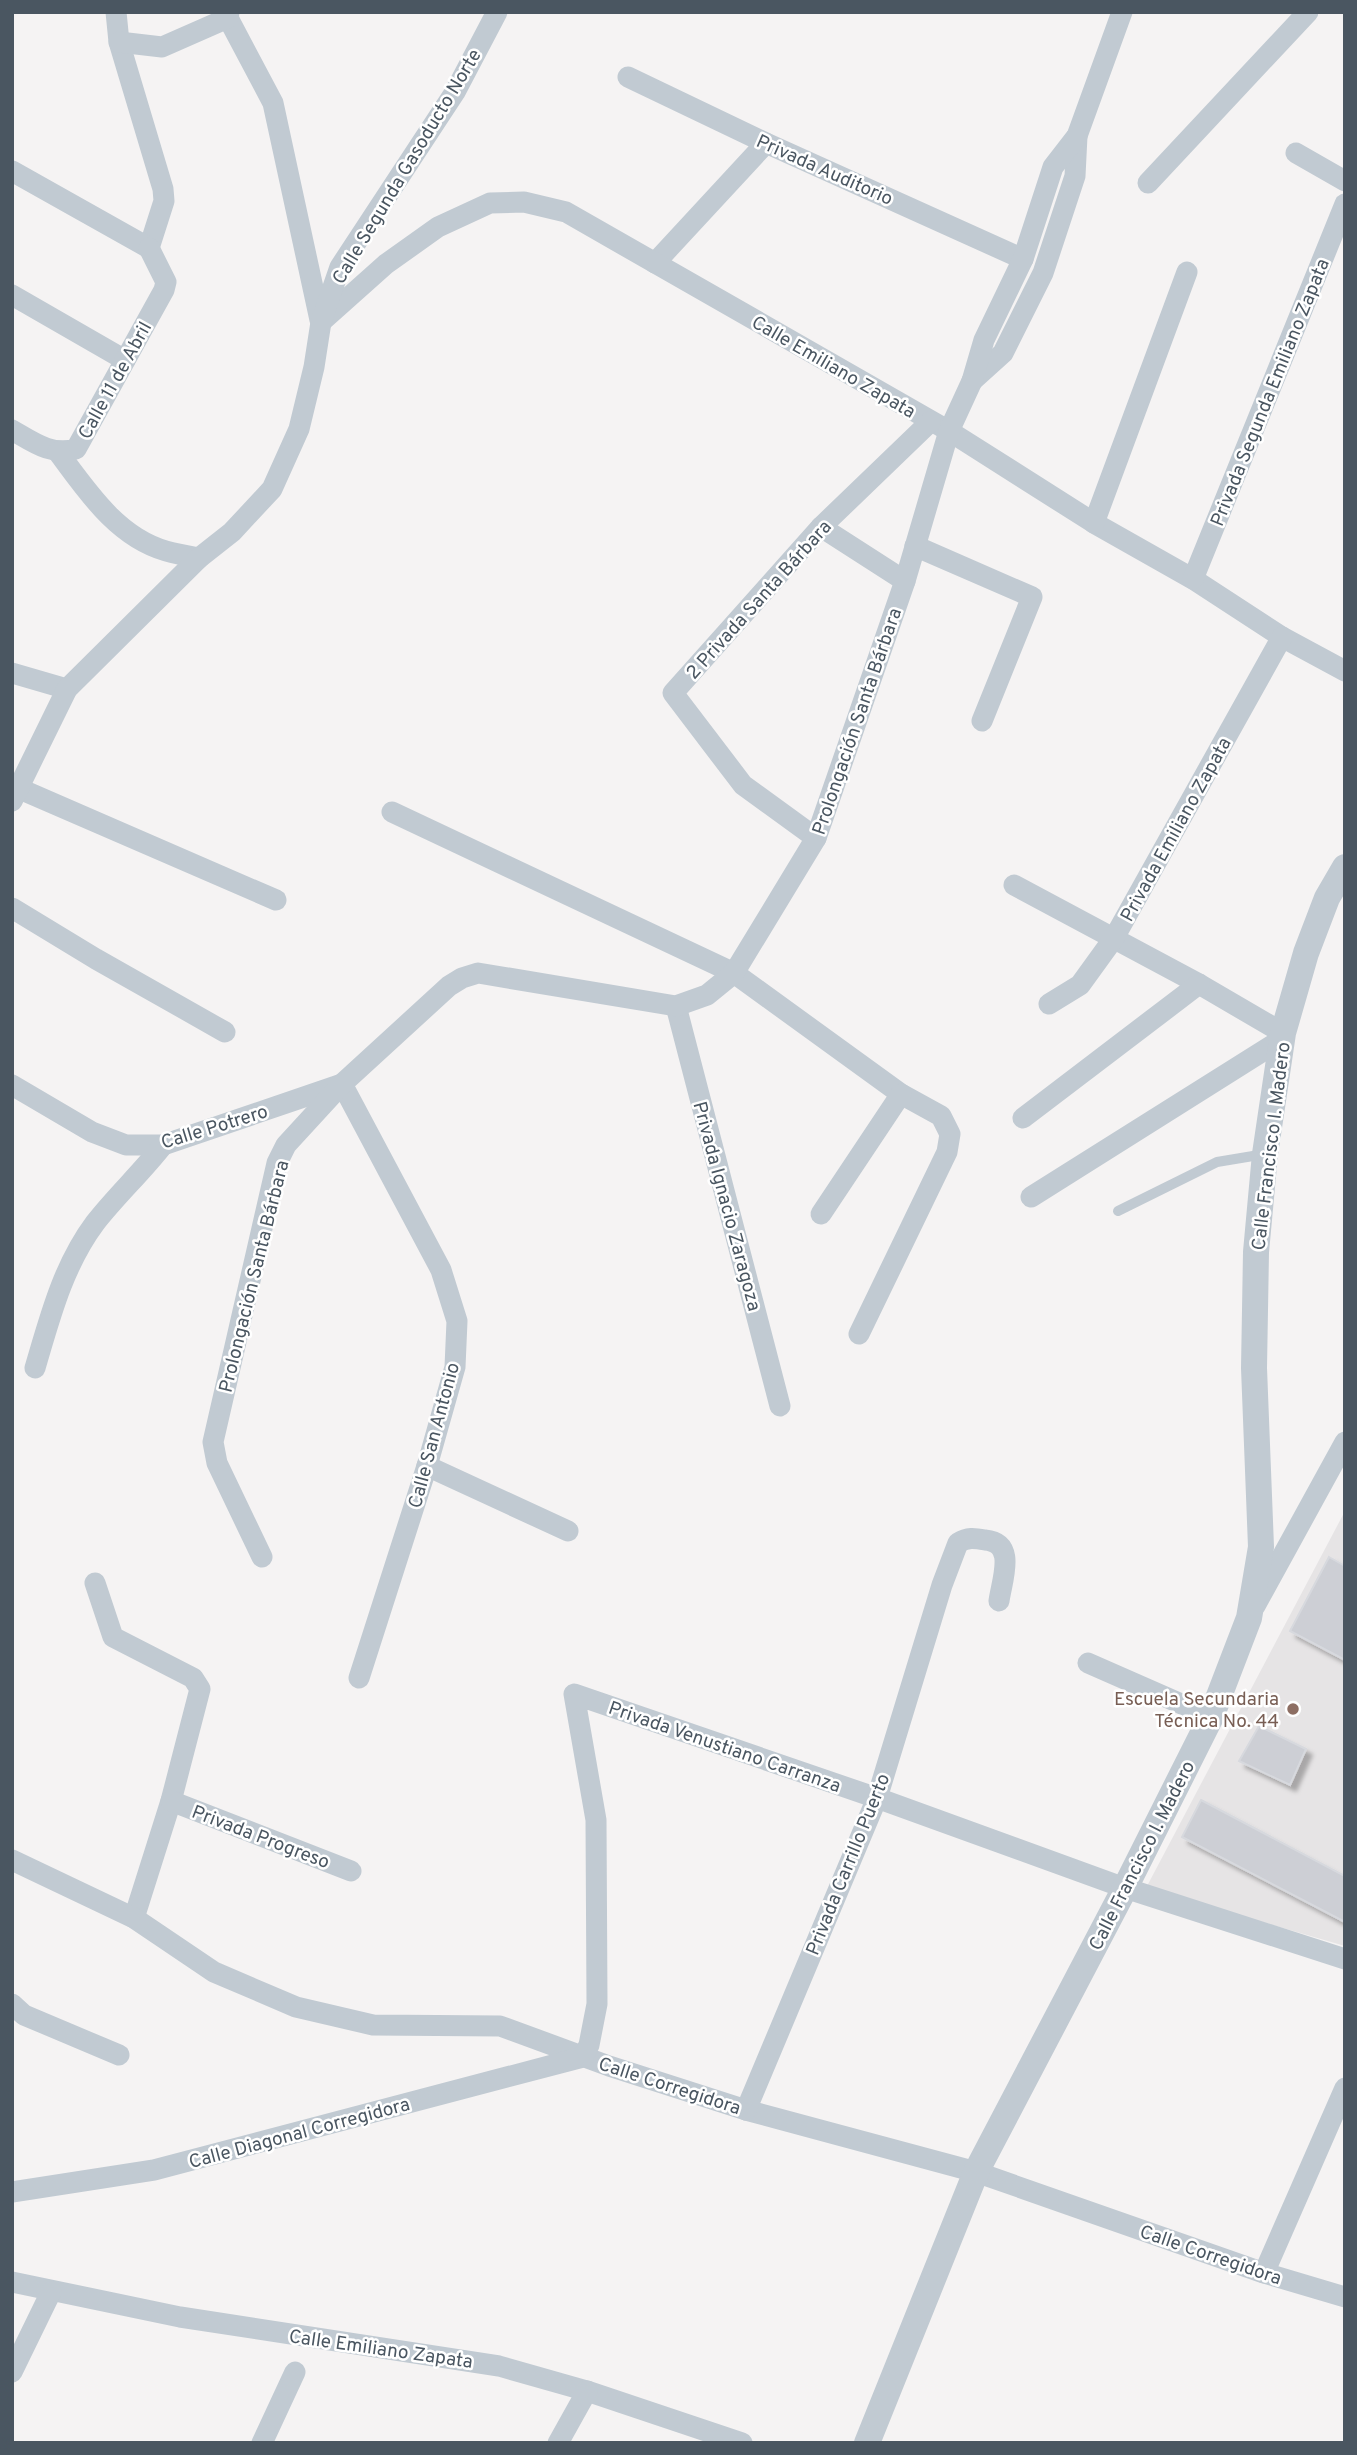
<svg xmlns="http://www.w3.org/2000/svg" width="1357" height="2455" font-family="Overpass,sans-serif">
<defs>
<filter id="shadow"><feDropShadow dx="6" dy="6" stdDeviation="2" flood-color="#0004"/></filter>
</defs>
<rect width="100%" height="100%" fill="#f5f3f3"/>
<path fill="#e6e4e5" d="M1345,1511V1946L1146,1888Z"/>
<g fill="#cdcfd5" stroke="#d7d9de" stroke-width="2" filter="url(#shadow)">
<path d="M1329,1557L1345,1566V1660L1290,1631Z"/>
<path d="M1259,1726L1306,1749L1290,1785L1239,1761Z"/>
<path d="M1201,1800L1345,1876V1922L1182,1837Z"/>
</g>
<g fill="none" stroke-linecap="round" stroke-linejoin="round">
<path stroke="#c1cad2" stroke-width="10" d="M1118,1211L1217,1162L1265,1154"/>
<g stroke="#c1cad2" stroke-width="21">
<path d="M116,12L119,42L163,189L164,201L149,248"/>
<path d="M229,12L228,18L273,103L320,320"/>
<path d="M119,42L162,47L228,18"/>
<path d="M628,77L766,143L1023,259"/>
<path d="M1296,153L1345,181"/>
<path d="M12,171L149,248"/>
<path d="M1148,183L1308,12"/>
<path d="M655,263L766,143"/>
<path d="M12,295L125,360"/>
<path d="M321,322L386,264L438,227L490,203L524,202L566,212L949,431L1094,523L1193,579L1282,637L1345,671"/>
<path d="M972,381L1003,353L1043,273L1075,176L1077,136"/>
<path d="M12,430C33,442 51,456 76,449L164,290L166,282L149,248"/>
<path d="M58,452C87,491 117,537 166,551C177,554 188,556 199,558"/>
<path d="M1094,523L1187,272"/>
<path d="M821,527L905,581"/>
<path d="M915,546L1032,597L982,721"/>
<path d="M1193,579L1345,204"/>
<path d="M12,673L67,689"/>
<path d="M20,789L276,900"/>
<path d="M12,801L67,689L199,558L232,532L272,489L299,429L314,367L321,322L340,267L455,92L497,12"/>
<path d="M392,812L734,973L901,1094L941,1116L950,1134L947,1152L859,1334"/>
<path d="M816,838L743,785L673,693L821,527L930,422"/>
<path d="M1014,885L1199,984L1283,1033"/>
<path d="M12,908L96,959L225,1032"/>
<path d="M1049,1004L1080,985L1114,938L1282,637"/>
<path d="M676,1006L780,1406"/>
<path d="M12,1085L92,1132L126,1145H163L342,1084L441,1270L457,1321L455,1367L427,1466L359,1678"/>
<path d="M1023,1118L1199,984"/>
<path d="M1031,1197L1282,1039"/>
<path d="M821,1214L901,1094"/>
<path d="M35,1368C50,1317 63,1266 95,1223C116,1196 142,1172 163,1145"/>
<path d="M427,1466L568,1531"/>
<path d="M262,1557L217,1463L213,1442L277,1163L286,1145L342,1084L449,986L462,978L478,973L676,1006L707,995L734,973L816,838L905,581L949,431L972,381L984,340L1023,259L1053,167L1077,136L1122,12"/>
<path d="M95,1583L113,1637L193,1678L200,1689L171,1801L134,1918"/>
<path d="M1255,1606L1345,1442"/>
<path d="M1088,1663L1211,1717"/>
<path d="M171,1801L351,1871"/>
<path d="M12,1860L134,1918L214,1972L296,2007L373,2025L500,2026L609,2066L746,2110L976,2172L1264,2273L1345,2297"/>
<path d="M12,2004L24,2015L119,2055"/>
<path d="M746,2110L877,1798L942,1585L958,1543C968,1537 974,1538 985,1540C1017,1543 1002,1579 999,1601"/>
<path d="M12,2192L154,2170L583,2057L589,2045L597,2004L596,1820L574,1694L877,1798L1125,1888L1345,1959"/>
<path d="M1264,2273L1345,2088"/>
<path d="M12,2282L180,2317L499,2366L587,2391L742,2443"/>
<path d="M12,2372L51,2292"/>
<path d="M262,2443L295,2372"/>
<path d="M558,2443L587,2391"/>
</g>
<path stroke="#c1cad2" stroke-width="26" d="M867,2443L976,2172L1125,1888L1211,1717L1249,1618L1261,1547L1254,1368L1256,1252L1265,1154L1283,1033L1306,953L1327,898L1345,867"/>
</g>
<circle fill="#8d6e63" stroke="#fff" stroke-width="2.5" cx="1293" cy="1709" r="7"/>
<g text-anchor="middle" stroke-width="5" stroke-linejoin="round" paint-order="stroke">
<g font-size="19" fill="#4a5661" stroke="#fff">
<text transform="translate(406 166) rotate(-59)" y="7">Calle Segunda Gasoducto Norte</text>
<text transform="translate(825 169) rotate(24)" y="7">Privada Auditorio</text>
<text transform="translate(834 366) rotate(30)" y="7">Calle Emiliano Zapata</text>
<text transform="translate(114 380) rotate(-61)" y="7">Calle 11 de Abril</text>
<text transform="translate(1269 392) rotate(-68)" y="7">Privada Segunda Emiliano Zapata</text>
<text transform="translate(758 599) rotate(-48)" y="7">2 Privada Santa Bárbara</text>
<text transform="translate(856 721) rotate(-71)" y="7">Prolongación Santa Bárbara</text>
<text transform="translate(1175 829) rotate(-61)" y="7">Privada Emiliano Zapata</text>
<text transform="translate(214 1126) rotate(-17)" y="7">Calle Potrero</text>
<text transform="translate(1270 1146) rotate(-83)" y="7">Calle Francisco I. Madero</text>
<text transform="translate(728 1206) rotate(75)" y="7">Privada Ignacio Zaragoza</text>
<text transform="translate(253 1276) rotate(-76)" y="7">Prolongación Santa Bárbara</text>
<text transform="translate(433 1435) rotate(-75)" y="7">Calle San Antonio</text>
<text transform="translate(725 1746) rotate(19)" y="7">Privada Venustiano Carranza</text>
<text transform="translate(261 1836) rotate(21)" y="7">Privada Progreso</text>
<text transform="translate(1141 1855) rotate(-63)" y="7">Calle Francisco I. Madero</text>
<text transform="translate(847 1864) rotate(-68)" y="7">Privada Carrillo Puerto</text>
<text transform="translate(670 2085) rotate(18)" y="7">Calle Corregidora</text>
<text transform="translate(299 2132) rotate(-15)" y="7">Calle Diagonal Corregidora</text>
<text transform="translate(1211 2254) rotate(19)" y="7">Calle Corregidora</text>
<text transform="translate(381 2348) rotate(8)" y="7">Calle Emiliano Zapata</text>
</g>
<g font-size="19" fill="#785e54" stroke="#fff" text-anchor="end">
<text x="1279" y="1705">Escuela Secundaria<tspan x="1279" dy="22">Técnica No. 44</tspan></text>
</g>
</g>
<rect width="1357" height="2455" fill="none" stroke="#4a5661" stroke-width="28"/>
</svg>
